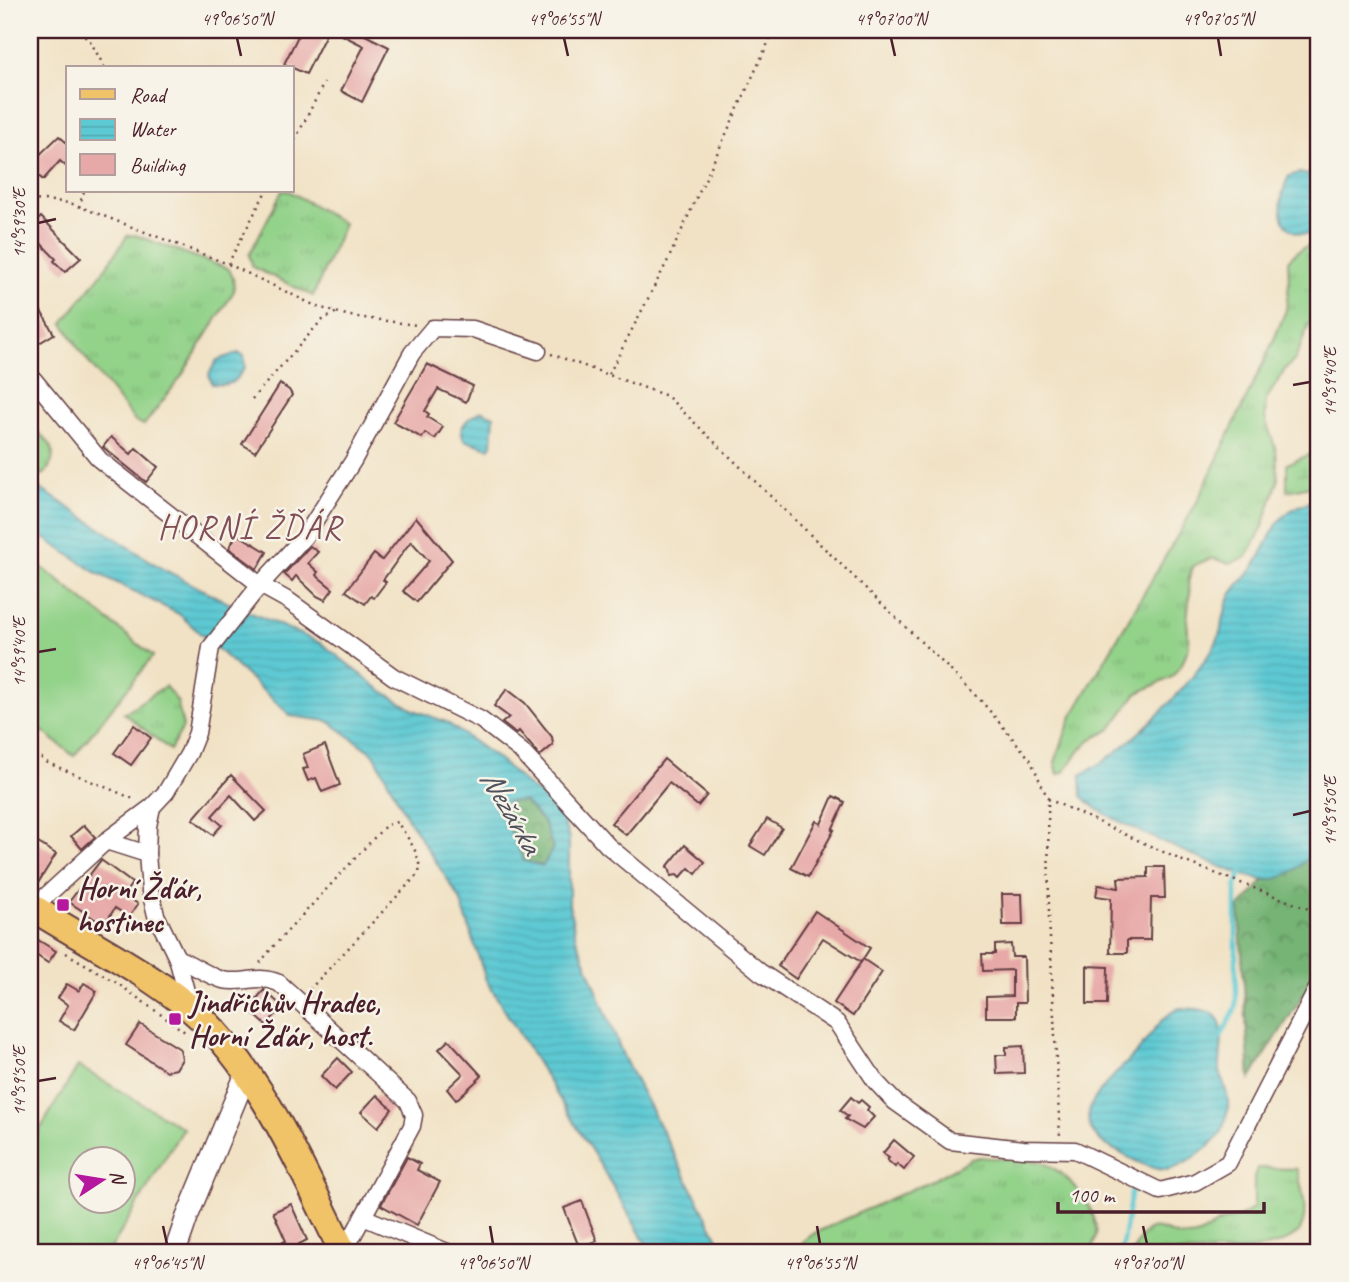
<svg xmlns="http://www.w3.org/2000/svg" width="1349" height="1282" font-family="Caveat,sans-serif">
<defs>
<pattern id="grass-tufts" width="24" height="20" patternUnits="userSpaceOnUse" patternTransform="scale(1.75)"><rect width="24" height="20" fill="#92d289"/><path d="M3 7l-1-3M5 7V3M7 7l1-3M15 17l-1-3M17 17v-4M19 17l1-3" fill="none" stroke="#7fb476"/></pattern>
<pattern id="forest-crowns" width="20" height="18" patternUnits="userSpaceOnUse" patternTransform="scale(1.75)"><rect width="20" height="18" fill="#75b475"/><path d="M2 6a3 3 0 1 1 6 0M12 15a3 3 0 1 1 6 0" fill="none" stroke="#629260"/></pattern>
<pattern id="wetland-marsh" width="20" height="14" patternUnits="userSpaceOnUse" patternTransform="scale(1.75)"><rect width="20" height="14" fill="#92d289"/><path d="M1 5h8M5 5V1M11 12h8M15 12V8" fill="none" stroke="#7fb476"/></pattern>
<pattern id="water-rules" width="6" height="5" patternUnits="userSpaceOnUse" patternTransform="scale(1.75)"><rect width="6" height="5" fill="#5dc9d3"/><path d="M0 2.5h6" fill="none" stroke="#52acb5"/></pattern>
</defs>
<rect width="100%" height="100%" fill="#f7f3e8"/>
<filter id="ink" filterUnits="userSpaceOnUse"><feTurbulence type="fractalNoise" baseFrequency=".0143" numOctaves="2"/><feDisplacementMap in="SourceGraphic" scale="14" xChannelSelector="R" yChannelSelector="G"/><feConvolveMatrix kernelMatrix="1 2 1 2 8 2 1 2 1" color-interpolation-filters="sRGB"/></filter>
<filter id="wash" filterUnits="userSpaceOnUse"><feTurbulence type="fractalNoise" baseFrequency=".00686" numOctaves="4" result="noise"/><feDisplacementMap in="SourceGraphic" scale="28" xChannelSelector="R" yChannelSelector="G"/><feGaussianBlur stdDeviation="1.57" result="paint"/><feColorMatrix in="noise" values="0 0 0 0 0 0 0 0 0 0 0 0 0 0 0 0 0 1.4 0 .05"/><feComposite in="paint" operator="in"/></filter>
<g filter="url(#wash)">
<rect width="100%" height="100%" fill="#f1e2c5"/>
<g fill="url(#grass-tufts)" stroke="#6e785a" stroke-width="2">
<path d="M282,191H289L344,224L313,296L253,267L249,255Z"/>
<path d="M135,235L229,269L233,278L234,291L181,377L144,425L135,421L80,351L63,323L108,265L127,236Z"/>
<path d="M1319,242V311L1309,324L1295,360L1286,368L1266,400L1265,418L1276,450L1278,481L1262,529L1246,558L1229,563L1211,558L1193,566L1188,582L1190,592L1187,620L1189,646L1182,664L1172,677L1136,694L1110,730L1091,739L1081,749L1065,771L1058,774L1055,762L1071,718L1196,504L1273,342L1286,310L1289,283L1288,261C1297,250 1305,246 1319,242Z"/>
<path d="M30,424C39,436 57,442 52,460C50,467 48,471 43,475L30,467Z"/>
<path d="M165,686L177,701L183,727L170,750L124,713Z"/>
<path d="M979,1157C998,1159 1020,1157 1039,1162C1063,1168 1092,1202 1096,1226C1098,1235 1094,1244 1091,1252H796L806,1239L815,1233L936,1178L971,1159Z"/>
<path d="M1258,1168L1297,1169C1301,1185 1309,1212 1301,1228C1286,1260 1165,1252 1133,1252C1153,1206 1165,1243 1196,1236C1204,1234 1208,1229 1215,1225C1229,1216 1237,1222 1254,1207V1176Z"/>
</g>
<g fill="url(#forest-crowns)" stroke="#606a50" stroke-width="2">
<path d="M508,801H524L544,823L553,848L543,866L524,862L501,811Z"/>
<path d="M1319,816V970L1250,1079L1239,908L1264,881L1311,844Z"/>
</g>
<path fill="url(#wetland-marsh)" stroke="#6e785a" stroke-width="2" d="M1319,451V488L1310,486L1287,491V464Z"/>
<g fill="#92d289" stroke="#6e785a" stroke-width="2" fill-rule="evenodd">
<path d="M30,558L153,656L74,756L30,721Z"/>
<path d="M78,1066L183,1128L109,1252H30V1146ZM80,1160H122V1202H80Z"/>
</g>
<g fill="url(#water-rules)" stroke="#54747f" stroke-width="2" fill-rule="evenodd">
<path d="M1319,114V233C1278,242 1275,204 1289,176L1300,173L1307,175L1311,172Z"/>
<path d="M238,353L244,356L245,367C234,383 232,386 212,384L209,374L217,360Z"/>
<path d="M482,411L494,416L492,445L489,448L464,440C456,425 470,417 482,411Z"/>
<path d="M30,482L161,568L226,602L321,643L381,690L414,710L446,722L498,759L528,786L558,808L569,838V905L576,938L624,1058L725,1252H651L598,1161L486,980L460,899L408,819L374,754L328,721L291,716L179,614L97,573L30,529ZM524,801L544,823L553,848L543,866L524,861L501,811L508,802Z"/>
<path d="M1319,500V844C1307,861 1290,879 1268,880C1241,880 1125,826 1099,810C1093,806 1087,801 1082,796L1081,775C1126,752 1189,688 1215,645C1223,631 1223,613 1229,599C1235,585 1248,577 1255,565C1276,531 1274,509 1319,500Z"/>
<path d="M1180,1008C1213,1009 1226,1012 1221,1050C1221,1057 1219,1065 1220,1071C1223,1084 1229,1093 1228,1107C1227,1114 1224,1126 1221,1133C1212,1146 1181,1170 1164,1170C1159,1170 1153,1167 1148,1166C1137,1163 1126,1156 1115,1150C1056,1120 1109,1083 1136,1053C1150,1038 1160,1016 1180,1008Z"/>
</g>
<g fill="none" stroke-linecap="round" stroke-linejoin="round">
<g stroke="#5dc9d3" stroke-width="4.5">
<path d="M30,47L41,30"/>
<path d="M1221,1037L1236,1007V885L1243,869"/>
<path d="M1121,1252L1133,1183"/>
</g>
</g>
<g id="blocks">
<g fill="#e7a9a7">
<path d="M301,30H328L306,74L284,64Z"/>
<path d="M332,30H355L389,47L362,102L341,91L364,46Z"/>
<path d="M59,136L68,144V168L60,161L43,180L30,168V164Z"/>
<path d="M41,217L81,258L65,272L54,261L56,259L30,232V228Z"/>
<path d="M30,292L54,334L39,343L30,327Z"/>
<path d="M427,364L473,386L466,402L438,389L425,411L429,414L427,417L443,427L435,439L425,433L422,438L393,422Z"/>
<path d="M280,384L289,390L292,395L255,452L242,444Z"/>
<path d="M111,437L131,454L136,448L158,467L146,482L103,447Z"/>
<path d="M416,517L452,560L417,602L403,591L429,561L411,541L383,580L386,582L374,598L371,596L365,604L346,591L374,554L382,560Z"/>
<path d="M237,534L267,552L257,569L229,548Z"/>
<path d="M310,546L318,552L308,563L318,572L316,575L333,589L325,600L317,596L296,576L292,581L284,574Z"/>
<path d="M507,689L525,703L552,737L553,745L540,756L519,731L516,734L502,723L509,717L494,706Z"/>
<path d="M134,725L151,738L131,765L114,753Z"/>
<path d="M325,745L340,785L322,792L316,778L308,781L303,769L308,768L303,754Z"/>
<path d="M664,759L707,795L698,806L669,783L626,835L611,823Z"/>
<path d="M231,775L266,811L255,821L231,795L212,816L222,825L213,835L193,819Z"/>
<path d="M833,796L845,802L832,830H834L808,877L791,868L816,821L821,824Z"/>
<path d="M767,819L782,828L765,855L750,846Z"/>
<path d="M84,825L95,837L82,849L71,836Z"/>
<path d="M30,838L56,854L33,891L30,890Z"/>
<path d="M685,845L705,862L696,874L689,868L680,878L677,875L671,876L670,870L667,867Z"/>
<path d="M101,860L132,883L124,895L138,904L129,917L115,908L104,925L69,902Z"/>
<path d="M1148,867H1164L1165,898H1151L1150,940H1127V953H1110L1111,898L1096,896L1098,885L1119,888L1118,878L1148,877Z"/>
<path d="M1002,894H1022L1023,925H1003Z"/>
<path d="M815,911L870,948L861,962L823,938L796,979L778,966Z"/>
<path d="M30,935L56,951L48,963L30,951Z"/>
<path d="M1011,944L1012,957H1024L1025,1003H1016V1017H986V997L1012,996V970L983,971L982,954H995V945Z"/>
<path d="M863,959L882,972L853,1016L834,1003Z"/>
<path d="M1087,966L1108,967L1107,1004H1087Z"/>
<path d="M84,983L97,991L74,1030L59,1021L68,1005L58,998L67,984L79,991Z"/>
<path d="M264,990L283,1007L266,1025L248,1009Z"/>
<path d="M140,1024L180,1049L182,1059L176,1069L166,1071L126,1045Z"/>
<path d="M449,1040L482,1076L456,1100L447,1089L463,1074L439,1049Z"/>
<path d="M1023,1046L1024,1073L997,1074L996,1055H1006V1047Z"/>
<path d="M338,1058L352,1072L335,1090L321,1076Z"/>
<path d="M377,1095L392,1109L378,1127L361,1112Z"/>
<path d="M851,1097L858,1103L861,1100L869,1107L867,1110L874,1117L863,1129L845,1119L848,1116L840,1110Z"/>
<path d="M894,1140L914,1157L904,1170L897,1164L895,1167L887,1160L889,1158L883,1153Z"/>
<path d="M407,1157L420,1164L417,1170L440,1182L417,1225L381,1205Z"/>
<path d="M582,1201L597,1241L579,1247L564,1208Z"/>
<path d="M291,1204L307,1240L299,1244L302,1252H260L286,1241L273,1212Z"/>
</g>
</g>
</g>
<g filter="url(#ink)">
<use href="#blocks" fill-opacity="0" stroke="#633c42" stroke-width="2"/>
<g fill="none" stroke-linecap="round" stroke-linejoin="round">
<g stroke="#633c42" stroke-width="19">
<g id="minor">
<path d="M30,375L100,460L260,585L289,601L394,677L481,720L520,750L608,846L760,972L837,1023L876,1082L894,1101L950,1141L1023,1149L1075,1150L1160,1191L1195,1182L1228,1163L1319,985"/>
<path d="M106,841L147,854"/>
<path d="M33,908L106,841L152,807"/>
<path d="M177,958C192,964 208,976 223,980C245,985 255,973 279,983L408,1101L414,1115L412,1126L344,1252"/>
<path d="M190,1006L177,958L156,915L150,891L147,854L148,826L152,807L166,792L189,753L197,733L211,647L260,585L305,536L353,461L412,353L433,328L473,329L538,351"/>
<path d="M363,1217L447,1252"/>
</g>
</g>
<g stroke="#633c42" stroke-width="24">
<path id="tertiary" d="M175,1252L187,1217L246,1074"/>
</g>
<g stroke="#633c42" stroke-width="30">
<path id="primary" d="M30,906C83,940 143,969 191,1009C259,1066 304,1174 343,1252"/>
</g>
<g stroke="#633c42" stroke-width="2.5" stroke-dasharray="2 5" stroke-linecap="butt">
<path d="M72,30L89,39L105,68"/>
<path d="M292,146L324,83"/>
<path d="M30,201L44,200L70,203L228,264L318,307L350,316L416,325"/>
<path d="M79,207L84,191"/>
<path d="M228,264L266,191"/>
<path d="M551,354L667,396L978,697L1030,759L1048,799L1049,917L1060,1137"/>
<path d="M609,374L668,260L774,30"/>
<path d="M252,399L321,321L337,312"/>
<path d="M30,749L48,763L136,800"/>
<path d="M1048,799L1183,861L1319,913"/>
<path d="M66,953L117,983L185,1032"/>
<path d="M260,963L271,949L386,825L397,822C407,837 422,855 419,873L308,991"/>
</g>
<use href="#minor" stroke="#fff" stroke-width="16"/>
<use href="#tertiary" stroke="#fff" stroke-width="21"/>
<use href="#primary" stroke="#f0c369" stroke-width="26"/>
</g>
</g>
<path fill="none" stroke="#4a1f2b" stroke-width="2.5" d="M237,38L241,56M564,38L568,56M891,38L895,56M1218,38L1221,56M38,223L56,219M1293,385L1310,382M38,652L56,649M1293,815L1310,811M38,1081L56,1078M163,1226L167,1244M490,1226L493,1244M817,1226L820,1244M1143,1226L1147,1244"/>
<g fill="#b5179e" stroke="#f7f3e8" stroke-width="2.5">
<rect x="56" y="898" width="14" height="14" rx="3.5"/>
<rect x="168" y="1012" width="14" height="14" rx="3.5"/>
</g>
<g text-anchor="middle" stroke-width="5" stroke-linejoin="round" paint-order="stroke">
<g font-size="30" font-weight="bold" fill="#4a1f2b" stroke="#f7f3e8" text-anchor="start">
<text x="77" y="898">Horní Žďár,<tspan x="77" dy="34">hostinec</tspan></text>
<text x="189" y="1012">Jindřichův Hradec,<tspan x="189" dy="34">Horní Žďár, host.</tspan></text>
</g>
<g font-size="32" font-style="italic" fill="#50525d" stroke="#f7f3e8">
<text transform="translate(512 811) rotate(60)" y="11">Nežárka</text>
</g>
<g font-size="33" letter-spacing="2" fill="#814f56" stroke="#f7f3e8">
<text x="250" y="538">HORNÍ ŽĎÁR</text>
</g>
</g>
<rect width="1349" height="1282" fill="none" stroke="#f7f3e8" stroke-width="77"/>
<rect x="66" y="66" width="228" height="126" fill="#f7f3e8" stroke="#b29e9c" stroke-width="2"/>
<rect x="80" y="89" width="35" height="10" fill="#f0c369" stroke="#b29e9c" stroke-width="2"/>
<text x="130" y="102" font-size="21" fill="#4a1f2b">Road</text>
<rect x="80" y="119" width="35" height="21" fill="url(#water-rules)" stroke="#b29e9c" stroke-width="2"/>
<text x="130" y="136" font-size="21" fill="#4a1f2b">Water</text>
<rect x="80" y="154" width="35" height="21" fill="#e7a9a7" stroke="#b29e9c" stroke-width="2"/>
<text x="130" y="172" font-size="21" fill="#4a1f2b">Building</text>
<g transform="translate(102 1180) rotate(78)"><circle r="33" fill="#f7f3e8" stroke="#b29e9c" stroke-width="2"/>
<path d="M0-5L12 26L0 18L-12 26Z" fill="#b5179e"/>
<text y="-10" font-size="19" font-weight="bold" text-anchor="middle" fill="#4a1f2b">N</text>
</g>
<path d="M1058 1202v10h206v-10" fill="none" stroke="#4a1f2b" stroke-width="3.5"/>
<text x="1069" y="1202" font-size="21" fill="#4a1f2b" stroke="#f7f3e8" stroke-width="5" paint-order="stroke">100 m</text>
<rect x="38" y="38" width="1272" height="1206" fill="none" stroke="#4a1f2b" stroke-width="2.5"/>
<g font-size="18" text-anchor="middle" fill="#4a1f2b">
<text x="237" y="25">49°06'50"N</text>
<text x="564" y="25">49°06'55"N</text>
<text x="891" y="25">49°07'00"N</text>
<text x="1218" y="25">49°07'05"N</text>
<text transform="translate(19 223) rotate(-90)" y="6">14°59'30"E</text>
<text transform="translate(1330 382) rotate(-90)" y="6">14°59'40"E</text>
<text transform="translate(19 652) rotate(-90)" y="6">14°59'40"E</text>
<text transform="translate(1330 811) rotate(-90)" y="6">14°59'50"E</text>
<text transform="translate(19 1081) rotate(-90)" y="6">14°59'50"E</text>
<text x="167" y="1269">49°06'45"N</text>
<text x="493" y="1269">49°06'50"N</text>
<text x="820" y="1269">49°06'55"N</text>
<text x="1147" y="1269">49°07'00"N</text>
</g>
</svg>
